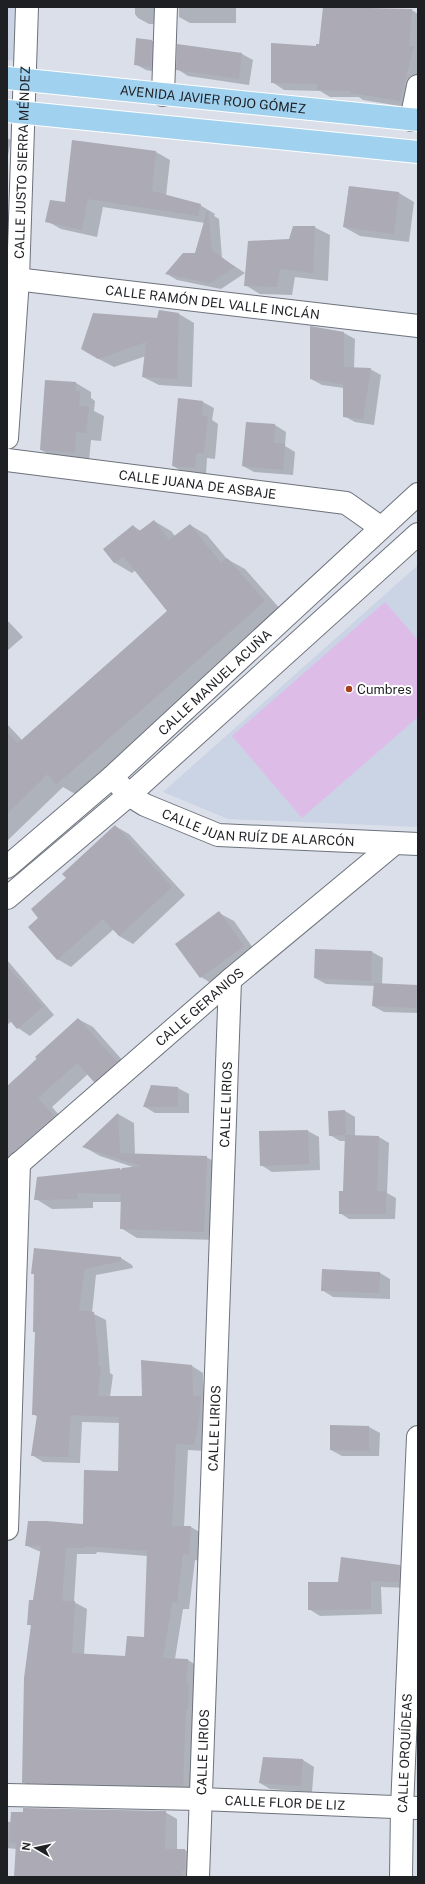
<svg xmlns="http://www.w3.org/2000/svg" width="425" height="1884" font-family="'Public Sans',sans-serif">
<rect width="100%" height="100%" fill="#dadfea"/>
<g fill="#cbd4e5">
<path d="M7,7H17L16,61L7,60Z"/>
<path d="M418,565V827L228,819L163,792Z"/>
</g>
<path fill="#ddbce8" d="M385,602L418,640V717L302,818L232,736Z"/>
<g fill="#0003" fill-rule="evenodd">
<path d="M135,7H166L164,24H149L138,18L135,14Z"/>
<path d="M179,7H236V23H190L179,17Z"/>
<path d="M324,7L412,10L418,14V86L412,108L363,100L359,97H330L320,91L284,90L272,82L320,45Z"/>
<path d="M137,39L152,41L163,47L162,73L146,70L135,64Z"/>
<path d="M178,45L242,54L253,60L249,85L188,76L177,69Z"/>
<path d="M7,138L11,140L7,160Z"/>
<path d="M156,152L170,160L166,196L200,205L215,214L214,216L219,219L222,258L245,273L221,289L177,280L167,274L195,254L205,223L103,207L97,237L61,229L47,221L66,203Z"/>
<path d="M349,187L399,193L414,202L409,242L360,236L344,227Z"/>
<path d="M314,227L330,235L328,281L295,277L292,295L260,294L245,285L289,240Z"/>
<path d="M160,311L179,314L194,323L192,387L159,385L143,377L146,356L114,367L97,358L157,319Z"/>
<path d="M311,327L344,333L355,339L354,368L370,369L381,375L374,425L355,422L344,416V388L322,385L311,379Z"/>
<path d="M46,381L76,383L91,392V398L95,401L94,411L104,416L101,441L91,440L89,461L56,458L41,450Z"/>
<path d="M203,402L214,408L212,420L218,424L215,459L207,458L206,474L183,472L173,466Z"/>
<path d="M247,423L275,425L286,432L285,446L295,452L293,475L254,472L243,466Z"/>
<path d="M154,521L171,531L175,536L190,525L207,535L227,559L245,569L282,611L75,794L63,787L7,841V724L22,740L168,611L136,570L132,573L115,563L104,550L133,526L141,531Z"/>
<path d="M7,620L23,637L7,651Z"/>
<path d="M115,826L129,834L185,895L133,944L119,936L114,929L71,967L57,959L40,918L67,878Z"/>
<path d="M219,913L234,921L258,955L216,986L201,977Z"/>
<path d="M316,950L372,952L383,958L382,984L418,986V1013L384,1012L373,1006L374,986L326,984L315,978Z"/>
<path d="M7,960L54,1015L30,1036L18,1028L12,1021L7,1025Z"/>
<path d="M78,1019L93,1027L131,1070L109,1090L94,1081L88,1074L52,1107L68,1125L7,1184V1087Z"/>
<path d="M178,1088L189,1094V1113H155L145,1107Z"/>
<path d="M345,1111L355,1117V1136L379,1137L389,1143L387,1193L396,1198L395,1219H349L340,1213L344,1192L346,1141H340L330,1135Z"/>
<path d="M118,1114L134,1123L135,1155L206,1157L223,1166L220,1240L137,1238L121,1228L122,1202H93V1208L52,1209L36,1199L120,1169L122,1170L136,1168L100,1156L84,1147Z"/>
<path d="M308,1131L319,1137L320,1170L272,1172L261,1165Z"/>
<path d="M121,1258L132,1265L133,1268L96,1275L92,1313L106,1320L110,1373L113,1375L110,1397L143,1396L192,1366L203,1373L206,1451L188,1450L184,1527H191L203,1534L201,1561L195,1560L189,1609H183L175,1659L188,1660L199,1667L194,1792L35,1789L23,1782L32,1626L28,1624L34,1601L41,1552L27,1546L84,1525L119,1472L120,1423L82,1422L80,1463L43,1462L32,1455L38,1417L33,1414L36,1332L35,1275L33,1274ZM97,1552L148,1556L145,1638L126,1657L84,1654L87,1609L74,1602L77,1554H96Z"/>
<path d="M380,1273L390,1279V1299L333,1297L322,1290Z"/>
<path d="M369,1427L380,1433L379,1456H342L331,1450Z"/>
<path d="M400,1566L410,1572V1588L381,1587L382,1614L320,1616L309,1609L339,1583Z"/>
<path d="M264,1758L303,1760L314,1767L312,1792L270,1789L260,1783Z"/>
<path d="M165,1812L177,1819V1850H185L197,1857V1877H18L16,1849L7,1848V1822Z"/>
</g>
<g fill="#abaab5" fill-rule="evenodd">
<path d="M323,7L412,9L409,46H414L400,101L350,93V91L317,90V84L271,83V43L316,46V44H319Z"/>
<path d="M136,38L152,40L151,67L134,65Z"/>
<path d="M177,44L242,53L239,79L176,70Z"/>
<path d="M72,140L156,151L152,191L201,204L198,216L88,199L82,230L45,222L50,200L65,202Z"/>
<path d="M349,186L399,192L394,234L343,227Z"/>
<path d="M207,211H208L212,250L235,267L210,283L165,274L183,253H195Z"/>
<path d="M293,226H315L313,273L280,269L277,287L244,286L248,241L289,239Z"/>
<path d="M159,310L179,313L177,379L142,377L146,342L98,359L81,349L93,313L157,318Z"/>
<path d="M310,326L344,332V367L371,368L363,419L343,417V384L310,379Z"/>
<path d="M45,380L76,382V391H80L79,406L89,407L86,433L76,432L75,453L40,450Z"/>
<path d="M178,398L203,401L202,416H208L204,453H197L195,468L172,466Z"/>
<path d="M246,422L275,424L274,443L285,444L283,470L242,466Z"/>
<path d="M154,520L169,540L190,524L221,563L227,558L265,601L56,785L48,774L7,814V732L18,743L167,611L123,556L114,563L103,549L133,525L138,532Z"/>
<path d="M115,825L172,887L119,936L103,919L57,960L28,927L38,918L31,909L66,878L62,874Z"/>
<path d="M219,911L244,946L200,978L175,944Z"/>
<path d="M315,949L372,951L371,981L314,978Z"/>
<path d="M7,966L43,1007L17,1029L7,1017Z"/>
<path d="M374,983L417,985L416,1008L372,1006Z"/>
<path d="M78,1018L117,1062L94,1082L77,1063L38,1098L54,1116L7,1157V1086L37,1059L35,1057Z"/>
<path d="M151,1085L178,1087V1107H143Z"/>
<path d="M345,1110L346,1135L379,1136L377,1191H386V1214H339V1191H343L345,1135L329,1136L328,1111Z"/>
<path d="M118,1113L120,1153L207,1156L204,1232L120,1229L121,1194L77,1193L78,1199L34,1200L37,1177L120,1168V1172L122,1168L141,1166L82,1147Z"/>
<path d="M308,1130L309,1164L260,1166L259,1131Z"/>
<path d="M34,1248L121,1257V1261L85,1269L79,1310L94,1312L99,1359L98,1366L101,1367L98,1396H142L141,1360L192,1365L193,1396H201L199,1420L194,1445L176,1444L172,1526H191L189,1555L183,1554L177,1602L172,1603L163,1658L188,1659L186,1683H189L188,1709H186L183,1786L22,1783L24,1678L31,1625H27L29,1600H33L41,1546H25L28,1521H46L83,1524L84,1470L118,1471L119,1417L71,1415L68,1457L31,1456L37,1415H32L35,1332H33L34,1274H31ZM85,1546L147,1551L144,1637L127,1636L125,1656L72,1653L75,1601H62L66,1548H85Z"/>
<path d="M322,1269L380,1272L379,1293L321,1291Z"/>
<path d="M330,1425L369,1426V1451L330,1450Z"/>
<path d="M341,1557L400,1565L399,1582L371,1581V1609L308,1610V1582H338Z"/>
<path d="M263,1757L303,1759L301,1786L259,1783Z"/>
<path d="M23,1808L166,1811L165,1849H185V1871H182V1877H14L16,1843L9,1842L11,1812H23Z"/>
</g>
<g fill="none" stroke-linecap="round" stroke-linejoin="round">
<g stroke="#6d727b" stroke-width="24">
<g id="minor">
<path d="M163,95L166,7"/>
<path d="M411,120L418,86"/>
<path id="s1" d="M7,278L418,326"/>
<path id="s2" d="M7,438L18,279L27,7"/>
<path id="s3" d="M7,460L346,503L380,527"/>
<path id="s4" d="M112,777L129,795L145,805L218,835L418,844"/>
<path id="s5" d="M7,1174L230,980L395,843"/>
<path d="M7,1529L19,1163"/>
<path id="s6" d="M7,1795L200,1799L418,1808"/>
<path id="s7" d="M198,1877L230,980"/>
<path id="s8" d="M401,1877L402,1808L418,1437"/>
</g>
</g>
<g stroke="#6d727b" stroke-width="24">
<g id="secondary">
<path id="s9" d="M7,867L112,777L418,494"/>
<path d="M7,898L129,795L418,534"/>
</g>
</g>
<g stroke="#fff" stroke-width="24">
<g id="primary">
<path id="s10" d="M7,78L418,120"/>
<path d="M7,111L418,152"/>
</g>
</g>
<use href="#minor" stroke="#fff" stroke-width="22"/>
<use href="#secondary" stroke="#fff" stroke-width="22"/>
<use href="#primary" stroke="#a0d1ee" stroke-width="22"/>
</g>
<circle fill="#a7401c" stroke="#fff" stroke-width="1.5" cx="349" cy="689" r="4"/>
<g text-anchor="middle" stroke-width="4" stroke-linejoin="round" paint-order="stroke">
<g font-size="13" fill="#1e2024" stroke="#fff">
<text dy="5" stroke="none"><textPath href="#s10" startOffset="207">AVENIDA JAVIER ROJO GÓMEZ</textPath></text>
<text dy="5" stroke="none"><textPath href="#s2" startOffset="276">CALLE JUSTO SIERRA MÉNDEZ</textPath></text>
<text dy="5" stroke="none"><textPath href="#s1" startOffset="207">CALLE RAMÓN DEL VALLE INCLÁN</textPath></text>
<text dy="5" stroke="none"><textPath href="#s3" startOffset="192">CALLE JUANA DE ASBAJE</textPath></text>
<text dy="5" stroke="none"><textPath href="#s9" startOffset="278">CALLE MANUEL ACUÑA</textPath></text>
<text dy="5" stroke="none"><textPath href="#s4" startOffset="161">CALLE JUAN RUÍZ DE ALARCÓN</textPath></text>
<text dy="5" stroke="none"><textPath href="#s5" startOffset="255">CALLE GERANIOS</textPath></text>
<text dy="5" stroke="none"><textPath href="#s7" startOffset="773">CALLE LIRIOS</textPath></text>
<text dy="5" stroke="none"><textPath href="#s7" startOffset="449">CALLE LIRIOS</textPath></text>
<text dy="5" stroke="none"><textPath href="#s7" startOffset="125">CALLE LIRIOS</textPath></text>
<text dy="5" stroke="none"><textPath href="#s8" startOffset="124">CALLE ORQUÍDEAS</textPath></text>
<text dy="5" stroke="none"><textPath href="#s6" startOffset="278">CALLE FLOR DE LIZ</textPath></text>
</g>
<g font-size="13" fill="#1e2024" stroke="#fff" text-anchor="start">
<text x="357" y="694">Cumbres</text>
</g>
</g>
<rect width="425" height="1884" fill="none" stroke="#1e2024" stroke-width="16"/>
<g transform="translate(36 1848) rotate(279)" stroke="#ffffff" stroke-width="3" paint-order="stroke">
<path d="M0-3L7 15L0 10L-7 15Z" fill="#1e2024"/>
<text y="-6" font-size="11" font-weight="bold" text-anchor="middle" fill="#1e2024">N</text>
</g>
</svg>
